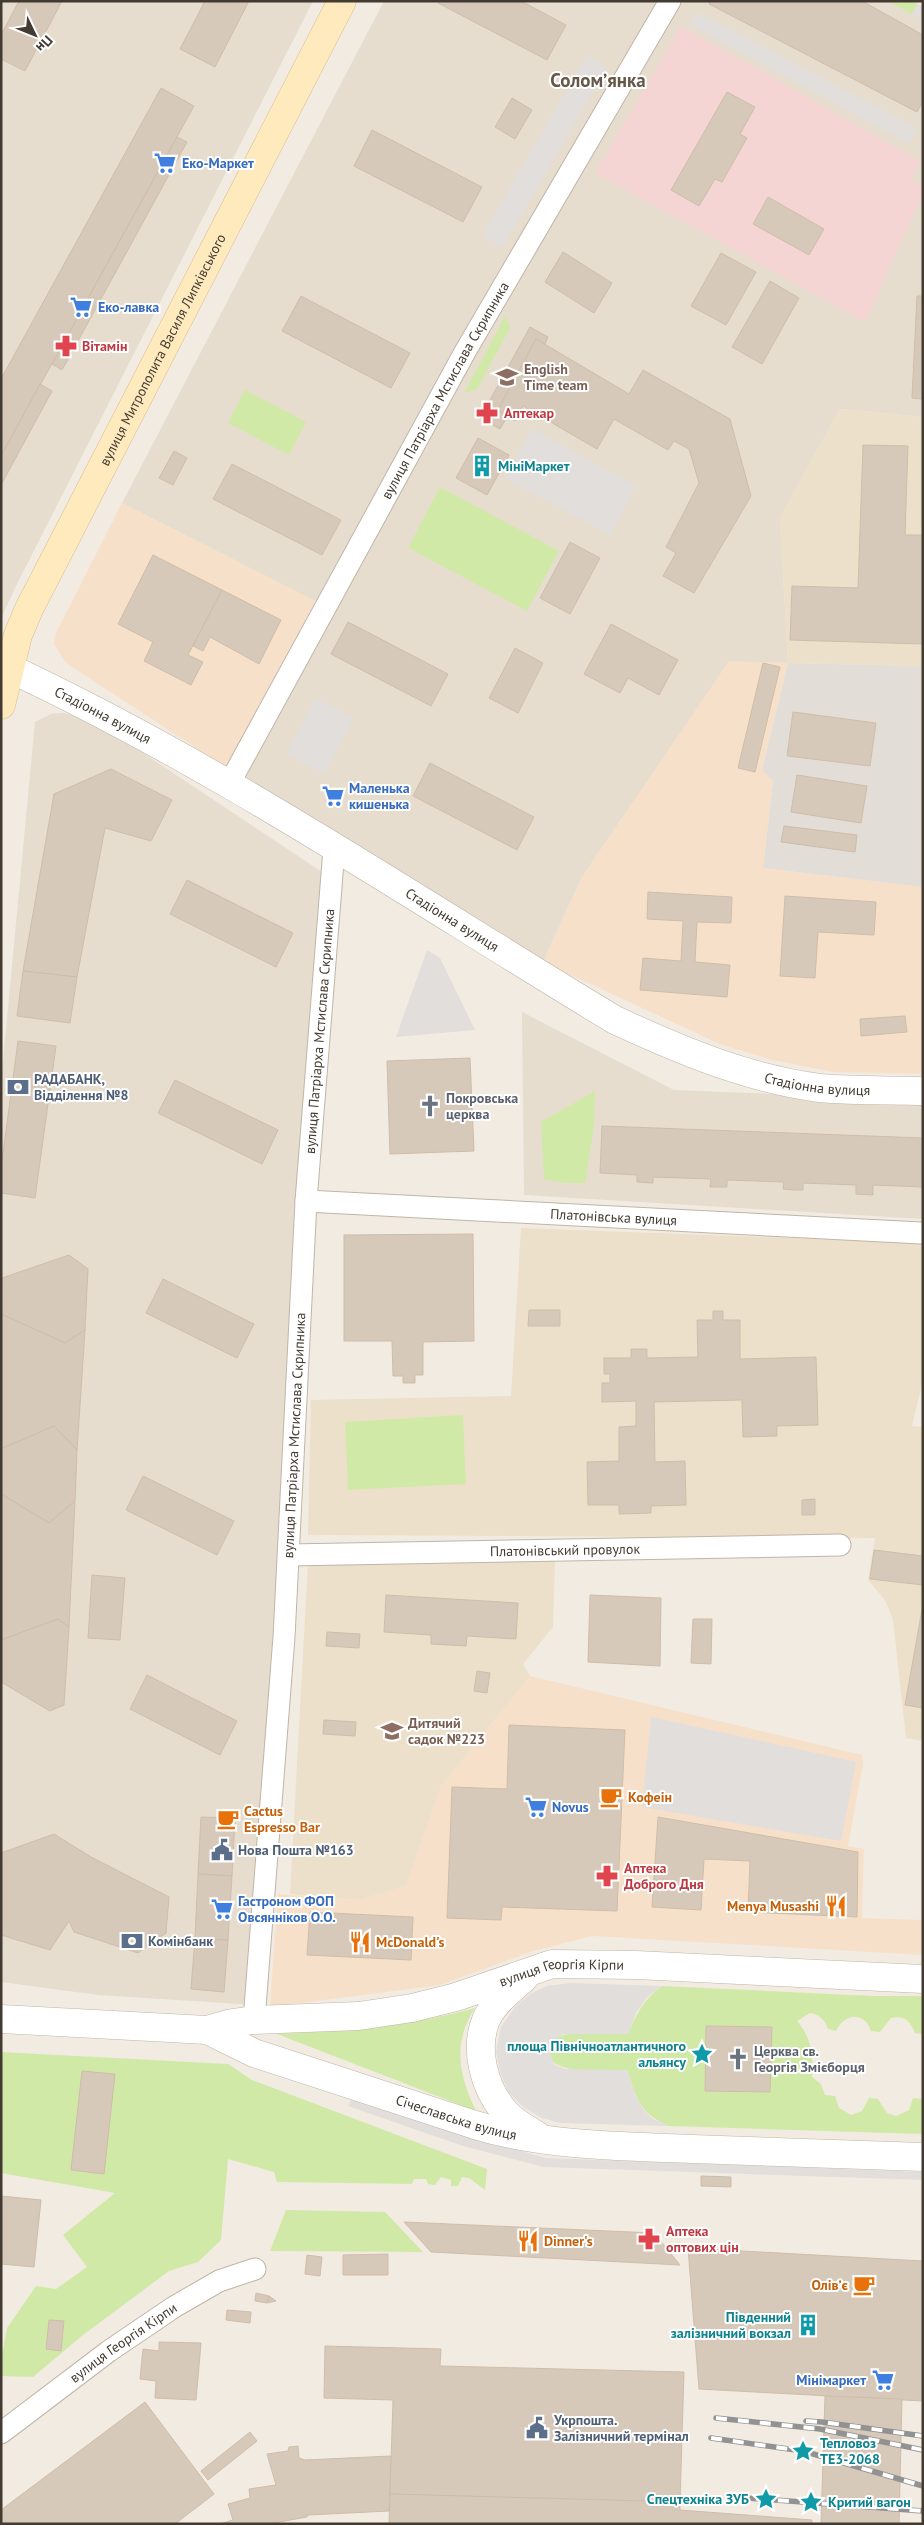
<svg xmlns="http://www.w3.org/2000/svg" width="924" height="2525" font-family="'PT Sans',sans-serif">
<rect width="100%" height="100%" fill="#f2ebe1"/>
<g fill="#e6ddcf">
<path d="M1,1H313L16,586L1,619Z"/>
<path d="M384,1H913L923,7V417L840,409L780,518L788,663L729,662L582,877L543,962L227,768L319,603L122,503Z"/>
<path d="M63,713L80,716L101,725L331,878L255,2005L98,1995L1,1982V1082L35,722L51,714Z"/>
<path d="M522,1012L674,1090L923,1100V1219L524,1195Z"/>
</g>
<g fill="#f6e0ca">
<path d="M122,503L319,603L227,768L66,663L54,644L55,635Z"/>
<path d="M729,661L788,663L762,769L773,781L763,868L923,887V1074L833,1072L772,1060L722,1045L543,962L582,877Z"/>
<path d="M530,1676L862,1755L863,1764L848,1846L864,1849L862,1918L923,1920V1955L592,1936L533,1951L440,1985L270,2007L278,1894L358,1900L406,1886L441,1786Z"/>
</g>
<path fill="#e3ddd7" d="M788,663L923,666V887L763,868L773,781L762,770Z"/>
<g fill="#ece0ca">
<path d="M840,409L923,417V666L788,663L780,518Z"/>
<path d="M521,1228L923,1243V1380L912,1426L923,1427V1741L906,1738L893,1620L885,1600L868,1580L875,1538L308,1535L311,1400L511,1396Z"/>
<path d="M555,1560L553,1627L523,1664L530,1676L441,1786L406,1886L358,1900L290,1894L308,1562Z"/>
</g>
<path fill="#f4d5d3" d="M681,26L920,161L911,180L923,186V193L865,322L595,173Z"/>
<g fill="#d1e9a7">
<path d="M888,1H912L917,4L912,14Z"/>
<path d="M506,315L510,328L477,389L464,393Z"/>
<path d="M245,390L306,422L289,455L228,423Z"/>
<path d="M440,487L559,551L527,611L408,548Z"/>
<path d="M595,1091L594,1126L585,1183H564L544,1179L541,1122Z"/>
<path d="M463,1415L466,1484L348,1490L345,1422Z"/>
<path d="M662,1986L872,1996H923V2034L915,2033C910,2021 905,2015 891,2018L880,2032L871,2031C865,2012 845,2012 836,2031L828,2029C824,2019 820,2015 810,2013L797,2021C812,2039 813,2054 812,2077L821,2084L825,2095L835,2096L839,2108L851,2115L862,2111L869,2098L878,2099L887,2113L896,2116L909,2110L913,2098L923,2099V2134L669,2126C640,2114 636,2098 627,2070C606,2070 563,2075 550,2059L551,2044L557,2037L571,2033L628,2034C636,2014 644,1999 662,1986Z"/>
<path d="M475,2008C452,2043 459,2076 476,2111L277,2034C344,2031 410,2026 475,2008Z"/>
<path d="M1,2052L228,2064L252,2080L487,2169L485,2190L469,2178L462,2177L458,2186H451V2180L441,2177L435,2185L428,2184L426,2179H414L412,2184L277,2182L274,2172L228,2159L221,2240L198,2262L169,2271L83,2335L33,2377L1,2376V2361L7,2328L36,2286L56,2289L87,2267L63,2235L115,2193L1,2173Z"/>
<path d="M286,2210L385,2212L423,2252L270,2251Z"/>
</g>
<g fill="#e1dedb">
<path d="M917,4L923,7V21L912,14Z"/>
<path d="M697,12L917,128L909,144L689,24Z"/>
<path d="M587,55L607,67L502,248L482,236Z"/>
<path d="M532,429L636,486L610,535L505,478Z"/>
<path d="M316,698L354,718L324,774L286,754Z"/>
<path d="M427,950L440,958L475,1030L396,1037Z"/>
<path d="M651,1717L856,1762L841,1841L642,1807Z"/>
<path d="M570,1983L662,1986L648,1996L636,2013L628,2034H563L551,2044L549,2052L555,2065L565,2069L627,2070L635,2095L643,2109L653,2119L669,2126L560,2123L542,2118L525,2108L509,2093L500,2072L496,2052L501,2027L515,2007L530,1994L547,1986Z"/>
<path d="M351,2100L545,2158L923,2172V2180L544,2167L463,2146L348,2106Z"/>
</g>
<g fill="#d7c9b9" stroke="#cfbda9">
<path d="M19,1H62L25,71L1,59V35Z"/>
<path d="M205,1H249L215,67L180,49Z"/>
<path d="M439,1H521L566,25L547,60L438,3Z"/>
<path d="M710,1H862L923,35V101L917,112L709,4Z"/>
<path d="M161,88L194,106L1,456V379Z"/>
<path d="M727,92L755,107L740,134L747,138L722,182L715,179L699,206L671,190Z"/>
<path d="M512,98L532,110L515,139L495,127Z"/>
<path d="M372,130L482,187L463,222L354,166Z"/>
<path d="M177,137L187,142L62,370L52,364Z"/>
<path d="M768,197L824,229L809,255L753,224Z"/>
<path d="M563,252L612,283L594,313L545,282Z"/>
<path d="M721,253L756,272L726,325L691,306Z"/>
<path d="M770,281L799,298L762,364L732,347Z"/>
<path d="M301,296L410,353L391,388L282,331Z"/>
<path d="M917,296H923V399L912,398Z"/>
<path d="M530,327L548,337L545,344L536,339L498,410L508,415L500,429L480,418Z"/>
<path d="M536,339L629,394L643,370L730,419L751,496L694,593L663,576L676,553L666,547L699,483L689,449L674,441L668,450L614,419L597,449L523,406L515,421L498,410Z"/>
<path d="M40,384L52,391L1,485V456Z"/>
<path d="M478,438L509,455L487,495L456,478Z"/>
<path d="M863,445L908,446L905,535H923V644L790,640L792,586L858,588Z"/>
<path d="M174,451L187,458L173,485L159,478Z"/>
<path d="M232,464L341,520L322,555L213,499Z"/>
<path d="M570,542L600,558L570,614L540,598Z"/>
<path d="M153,555L222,590L188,655L203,662L191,685L144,661L153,642L118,624Z"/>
<path d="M222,590L281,620L259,664L210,637L203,651L193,646Z"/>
<path d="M348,622L448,674L431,706L331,654Z"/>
<path d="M611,624L678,660L659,695L628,678L620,693L584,674Z"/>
<path d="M515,648L543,663L518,713L489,698Z"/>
<path d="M763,663L780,667L755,772L738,768Z"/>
<path d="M793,712L876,723L870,766L787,756Z"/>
<path d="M430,763L534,817L517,850L413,796Z"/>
<path d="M111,769L172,800L151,841L105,828L77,977L23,971L54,794Z"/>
<path d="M797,775L867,786L861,823L791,812Z"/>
<path d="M784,826L857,835L855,852L781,842Z"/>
<path d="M187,880L293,933L276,967L170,914Z"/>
<path d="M648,892L732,897L731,923L697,922L695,962L730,965L727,997L640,990L643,958L681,961L683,921L647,919Z"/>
<path d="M785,896L876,902L874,935L818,932L815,978L780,976Z"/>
<path d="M23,971L77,977L70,1023L17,1016Z"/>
<path d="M905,1016L907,1032L861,1036L860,1019Z"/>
<path d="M18,1041L56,1046L35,1198L1,1193V1168Z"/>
<path d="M470,1058L474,1151L390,1154L387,1061Z"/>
<path d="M175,1080L278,1130L262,1164L158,1113Z"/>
<path d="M602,1126L923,1138V1187L873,1185V1195L856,1194V1185L803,1183V1190H794L783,1189L784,1182L727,1180V1187H710L711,1179L653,1177V1183L637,1182V1175L600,1173Z"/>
<path d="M473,1234L474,1341L423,1342V1375H415V1383H403V1376H393L392,1341H344V1235Z"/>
<path d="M69,1255L88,1269L85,1330L65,1343L1,1314L2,1278Z"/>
<path d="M163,1279L254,1324L237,1358L146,1313Z"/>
<path d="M529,1310H560V1326H528Z"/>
<path d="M713,1311H723V1320H740V1359L816,1357L818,1425L777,1426V1436L743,1437L742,1400L654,1402L655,1462L685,1461L686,1505L651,1506V1513L619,1514V1505H588L587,1462L619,1461V1427L636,1426V1401L602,1402V1383H610V1374H604V1358H631V1349H647V1358L698,1357L697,1320H713Z"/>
<path d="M1,1314L65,1343L85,1330L77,1450L54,1426L1,1449Z"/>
<path d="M54,1426L77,1450L75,1501L49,1523L1,1494V1449Z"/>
<path d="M143,1476L234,1521L217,1555L126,1510Z"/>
<path d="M1,1494L49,1523L75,1501L69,1627L58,1619L1,1640Z"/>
<path d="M815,1499V1515H802V1500Z"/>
<path d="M874,1550L923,1556V1585L870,1579Z"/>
<path d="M92,1575L125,1578L120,1640L88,1638Z"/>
<path d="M386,1595L518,1603L516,1639L467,1636L466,1646L431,1644V1635L384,1632Z"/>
<path d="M590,1595L661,1598L660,1666L588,1662Z"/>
<path d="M923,1604V1708L905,1705Z"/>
<path d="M58,1619L69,1627L64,1705L50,1711L1,1682V1640Z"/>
<path d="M693,1619H712L711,1664L691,1663Z"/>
<path d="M327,1632L360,1634L359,1648L326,1646Z"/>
<path d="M477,1671L490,1673L487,1693L474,1691Z"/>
<path d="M147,1675L237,1721L220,1755L130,1709Z"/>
<path d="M324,1720L356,1722L355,1736L323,1734Z"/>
<path d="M509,1725L625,1730L617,1911L502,1907L501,1920L447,1918L452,1787L507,1789Z"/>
<path d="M201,1817L235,1818L232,1876L198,1874Z"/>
<path d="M658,1817L858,1852L857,1917L748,1912L750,1861L704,1859L701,1910L652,1907Z"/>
<path d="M54,1834L91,1857L169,1897L166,1933L138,1953L74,1932L69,1921L50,1950L1,1935V1853Z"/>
<path d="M198,1874L232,1876L228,1940L195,1938Z"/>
<path d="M310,1912L413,1917L411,1960L307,1955Z"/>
<path d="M195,1938L228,1940L224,1992L191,1989Z"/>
<path d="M706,2026L772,2027L770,2092L705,2091Z"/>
<path d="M82,2071L115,2074L104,2174L71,2170Z"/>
<path d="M701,2176L731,2177V2187L701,2186Z"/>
<path d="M1,2196L41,2200L34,2267L1,2264Z"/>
<path d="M404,2222L654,2233L680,2265L431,2252Z"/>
<path d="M688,2248L923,2261V2401L699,2389Z"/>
<path d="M388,2254V2275H343V2255Z"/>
<path d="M307,2255L322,2257L320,2276L305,2274Z"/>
<path d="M256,2293L269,2296L267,2303L255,2301Z"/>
<path d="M269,2296L276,2301L267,2303Z"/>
<path d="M227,2310L251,2312L250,2323L226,2320Z"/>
<path d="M49,2320L64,2321L61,2351L46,2349Z"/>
<path d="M159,2342L201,2343L196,2400L155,2398L156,2381L140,2379L143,2349L159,2351Z"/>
<path d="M325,2346L441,2349L440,2366L684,2372L680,2502L390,2494L393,2400L324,2398Z"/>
<path d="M825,2396L902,2399L899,2524H821Z"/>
<path d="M145,2402L214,2494L175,2524H1V2510Z"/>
<path d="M250,2432L257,2441L208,2480L201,2471Z"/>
<path d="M298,2446L299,2458L305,2460L391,2456L389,2511L308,2515L307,2517L268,2524H220L233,2520L228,2504L250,2498L249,2489L276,2485L267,2454L288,2451L289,2447Z"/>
<path d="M390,2494L680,2502V2510L812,2520V2524H389Z"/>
</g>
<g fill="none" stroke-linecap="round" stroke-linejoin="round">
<g stroke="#c0b5a7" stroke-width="23">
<g id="minor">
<path id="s1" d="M229,784L466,350L670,1"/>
<path id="s2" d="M306,1201L921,1233"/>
<path id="s3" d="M289,1555L840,1545"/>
<path id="s4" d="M254,2020L284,1637L306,1201L334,849"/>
<path id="s5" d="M1,2433L109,2351L174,2307L219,2281L255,2269"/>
</g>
</g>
<g stroke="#c0b5a7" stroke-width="29">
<g id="tertiary">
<path id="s6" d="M9,668C220,767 416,900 615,1020C680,1050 748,1079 820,1088C854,1091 889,1090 923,1091"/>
<path d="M524,1978C511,1990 493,2003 486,2020C474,2049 484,2087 504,2111C512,2121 526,2129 538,2136"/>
<path id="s7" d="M1,2019L207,2030L254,2053L475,2125C545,2146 619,2146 692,2149C769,2151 846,2154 923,2157"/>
<path id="s8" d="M207,2030L232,2023L254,2020L359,2016L412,2008L456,1997L552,1964L636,1965L923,1979"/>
</g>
</g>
<g stroke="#d8bf90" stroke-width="29">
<g id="secondary">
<path id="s9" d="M1,705L18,635L29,609L342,1"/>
</g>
</g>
<use href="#minor" stroke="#fff" stroke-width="21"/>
<use href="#tertiary" stroke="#fff" stroke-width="28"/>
<use href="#secondary" stroke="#ffeabe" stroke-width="28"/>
<g stroke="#929292" stroke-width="5.5">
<g id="rail">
<path d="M716,2418L820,2429L923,2450"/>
<path d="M806,2421L822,2422L923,2436"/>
<path d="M711,2438L803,2451L923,2486"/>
<path d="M734,2497L923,2511"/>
</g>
</g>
<use href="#rail" stroke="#fff" stroke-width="4" stroke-dasharray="11" stroke-linecap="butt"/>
</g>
<defs>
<g id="supermarket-bare" transform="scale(1.725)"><path d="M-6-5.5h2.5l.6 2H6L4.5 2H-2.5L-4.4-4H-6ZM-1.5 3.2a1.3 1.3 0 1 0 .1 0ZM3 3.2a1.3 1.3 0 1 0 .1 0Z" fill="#3f7fe0" stroke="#fff" stroke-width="2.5" paint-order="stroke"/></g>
<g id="pharmacy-bare" transform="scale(1.725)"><path d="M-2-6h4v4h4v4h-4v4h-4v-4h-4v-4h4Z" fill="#e0444e" stroke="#fff" stroke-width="2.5" paint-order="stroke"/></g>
<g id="school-bare" transform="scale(1.725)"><path d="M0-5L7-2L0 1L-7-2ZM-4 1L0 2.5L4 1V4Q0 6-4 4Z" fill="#8d6e63" stroke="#fff" stroke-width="2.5" paint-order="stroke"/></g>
<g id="building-bare" transform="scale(1.725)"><path d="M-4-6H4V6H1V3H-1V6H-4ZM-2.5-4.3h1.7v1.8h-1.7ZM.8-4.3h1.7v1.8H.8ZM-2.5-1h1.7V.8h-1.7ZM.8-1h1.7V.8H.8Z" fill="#0f9aa8" stroke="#fff" stroke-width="2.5" paint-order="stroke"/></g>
<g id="bank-bare" transform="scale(1.725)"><path d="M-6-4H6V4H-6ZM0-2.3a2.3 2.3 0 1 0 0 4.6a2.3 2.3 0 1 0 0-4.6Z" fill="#5c6f8a" stroke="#fff" stroke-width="2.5" paint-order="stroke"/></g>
<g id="church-bare" transform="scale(1.725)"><path d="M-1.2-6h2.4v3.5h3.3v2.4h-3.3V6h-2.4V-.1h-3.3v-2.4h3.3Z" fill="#6b7280" stroke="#fff" stroke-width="2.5" paint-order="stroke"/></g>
<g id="cafe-bare" transform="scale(1.725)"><path d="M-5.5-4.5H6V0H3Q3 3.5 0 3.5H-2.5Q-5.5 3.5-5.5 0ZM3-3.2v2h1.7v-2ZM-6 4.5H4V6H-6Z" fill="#e8710a" stroke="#fff" stroke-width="2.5" paint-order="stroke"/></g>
<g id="civic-bare" transform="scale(1.725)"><path d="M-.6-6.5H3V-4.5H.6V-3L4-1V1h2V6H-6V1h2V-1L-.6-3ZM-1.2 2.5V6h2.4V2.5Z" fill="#5c6f8a" stroke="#fff" stroke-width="2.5" paint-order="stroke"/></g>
<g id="restaurant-bare" transform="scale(1.725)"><path d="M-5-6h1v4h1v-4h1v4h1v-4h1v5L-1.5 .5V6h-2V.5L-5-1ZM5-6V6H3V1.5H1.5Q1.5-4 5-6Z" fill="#e8710a" stroke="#fff" stroke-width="2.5" paint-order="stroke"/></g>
<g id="sight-bare" transform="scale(1.725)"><path d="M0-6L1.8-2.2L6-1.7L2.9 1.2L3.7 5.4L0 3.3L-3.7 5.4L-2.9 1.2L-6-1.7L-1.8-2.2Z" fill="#0f9aa8" stroke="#fff" stroke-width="2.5" paint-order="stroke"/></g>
</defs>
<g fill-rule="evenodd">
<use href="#supermarket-bare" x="165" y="163"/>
<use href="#supermarket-bare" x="81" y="307"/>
<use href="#pharmacy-bare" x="66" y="346"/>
<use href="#school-bare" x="507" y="377"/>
<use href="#pharmacy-bare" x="487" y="413"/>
<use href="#building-bare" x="482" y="466"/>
<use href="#supermarket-bare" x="333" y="796"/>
<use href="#bank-bare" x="18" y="1087"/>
<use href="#church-bare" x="430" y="1106"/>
<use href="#school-bare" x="392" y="1731"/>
<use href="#cafe-bare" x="611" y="1797"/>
<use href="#supermarket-bare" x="536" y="1807"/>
<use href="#cafe-bare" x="228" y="1819"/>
<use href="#civic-bare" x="222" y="1850"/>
<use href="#pharmacy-bare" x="607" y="1876"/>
<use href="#restaurant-bare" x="836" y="1906"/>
<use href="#supermarket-bare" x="222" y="1909"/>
<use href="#bank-bare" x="132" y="1941"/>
<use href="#restaurant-bare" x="360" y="1942"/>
<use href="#sight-bare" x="702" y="2054"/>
<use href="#church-bare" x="738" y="2059"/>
<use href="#pharmacy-bare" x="649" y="2239"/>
<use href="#restaurant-bare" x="528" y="2241"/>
<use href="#cafe-bare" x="864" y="2285"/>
<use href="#building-bare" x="808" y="2325"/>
<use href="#supermarket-bare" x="883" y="2380"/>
<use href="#civic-bare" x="537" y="2428"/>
<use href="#sight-bare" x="803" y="2451"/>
<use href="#sight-bare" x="766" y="2499"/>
<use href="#sight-bare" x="811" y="2502"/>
</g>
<g text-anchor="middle" stroke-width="4" stroke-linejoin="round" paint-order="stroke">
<g font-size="14" font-weight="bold" fill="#366cbe" stroke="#fff" text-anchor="start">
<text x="182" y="168">Еко-Маркет</text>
<text x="98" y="312">Еко-лавка</text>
<text x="349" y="793">Маленька<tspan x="349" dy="16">кишенька</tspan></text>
<text x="552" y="1812">Novus</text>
<text x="238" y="1906">Гастроном ФОП<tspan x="238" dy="16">Овсянніков О.О.</tspan></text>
<text x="866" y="2385" text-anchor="end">Мінімаркет</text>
</g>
<g font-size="14" font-weight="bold" fill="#be3a42" stroke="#fff" text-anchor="start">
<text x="82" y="351">Вітамін</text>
<text x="504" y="418">Аптекар</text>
<text x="624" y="1873">Аптека<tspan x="624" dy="16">Доброго Дня</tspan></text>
<text x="666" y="2236">Аптека<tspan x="666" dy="16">оптових цін</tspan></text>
</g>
<g font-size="14" fill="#433b32" stroke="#fff">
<text dy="5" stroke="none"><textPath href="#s9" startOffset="392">вулиця Митрополита Василя Липківського</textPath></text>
<text dy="5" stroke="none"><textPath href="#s1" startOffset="449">вулиця Патріарха Мстислава Скрипника</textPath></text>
<text dy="5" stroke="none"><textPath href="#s6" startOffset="105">Стадіонна вулиця</textPath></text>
<text dy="5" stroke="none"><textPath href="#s6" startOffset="510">Стадіонна вулиця</textPath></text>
<text dy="5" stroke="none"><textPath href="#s4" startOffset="991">вулиця Патріарха Мстислава Скрипника</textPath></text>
<text dy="5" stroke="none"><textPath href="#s6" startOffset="915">Стадіонна вулиця</textPath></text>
<text dy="5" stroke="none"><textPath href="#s2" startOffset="308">Платонівська вулиця</textPath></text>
<text dy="5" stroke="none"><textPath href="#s4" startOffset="586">вулиця Патріарха Мстислава Скрипника</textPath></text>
<text dy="5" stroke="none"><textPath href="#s3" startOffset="276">Платонівський провулок</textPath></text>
<text dy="5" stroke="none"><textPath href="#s8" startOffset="362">вулиця Георгія Кірпи</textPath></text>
<text dy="5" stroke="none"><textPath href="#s7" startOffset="471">Січеславська вулиця</textPath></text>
<text dy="5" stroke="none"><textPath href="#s5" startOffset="152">вулиця Георгія Кірпи</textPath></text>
</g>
<g font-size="14" font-weight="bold" fill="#785e54" stroke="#fff" text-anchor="start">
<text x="524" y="374">English<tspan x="524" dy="16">Time team</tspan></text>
<text x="408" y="1728">Дитячий<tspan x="408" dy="16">садок №223</tspan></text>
</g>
<g font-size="14" font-weight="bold" fill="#0d838f" stroke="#fff" text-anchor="start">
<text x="498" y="471">МініМаркет</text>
<text x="686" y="2051" text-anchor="end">площа Північноатлантичного<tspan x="686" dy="16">альянсу</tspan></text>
<text x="791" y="2322" text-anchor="end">Південний<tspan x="791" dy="16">залізничний вокзал</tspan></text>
<text x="820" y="2448">Тепловоз<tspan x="820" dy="16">ТЕ3-2068</tspan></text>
<text x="749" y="2504" text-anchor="end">Спецтехніка ЗУБ</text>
<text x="828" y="2507">Критий вагон</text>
</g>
<g font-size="14" font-weight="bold" fill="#4e5e75" stroke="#fff" text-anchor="start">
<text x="34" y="1084">РАДАБАНК,<tspan x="34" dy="16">Відділення №8</tspan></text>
<text x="238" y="1855">Нова Пошта №163</text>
<text x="148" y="1946">Комінбанк</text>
<text x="554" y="2425">Укрпошта.<tspan x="554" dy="16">Залізничний термінал</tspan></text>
</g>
<g font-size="14" font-weight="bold" fill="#5b616d" stroke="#fff" text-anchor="start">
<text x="446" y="1103">Покровська<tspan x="446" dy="16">церква</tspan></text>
<text x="754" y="2056">Церква св.<tspan x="754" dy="16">Георгія Змієборця</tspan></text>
</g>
<g font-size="14" font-weight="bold" fill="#c56008" stroke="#fff" text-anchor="start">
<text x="628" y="1802">Кофеiн</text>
<text x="244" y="1816">Cactus<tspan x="244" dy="16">Espresso Bar</tspan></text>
<text x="819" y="1911" text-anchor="end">Menya Musashi</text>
<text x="376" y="1947">McDonald's</text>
<text x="544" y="2246">Dinner's</text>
<text x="848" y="2290" text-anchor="end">Олівʼє</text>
</g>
<g font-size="19" font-weight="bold" fill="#665849" stroke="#fff">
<text x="598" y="87">Соломʼянка</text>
</g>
</g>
<rect width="924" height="2525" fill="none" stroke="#433b32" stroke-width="5"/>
<g transform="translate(35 35) rotate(133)" stroke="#ffffff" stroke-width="4" paint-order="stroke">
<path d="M0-4L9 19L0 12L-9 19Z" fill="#433b32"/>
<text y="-8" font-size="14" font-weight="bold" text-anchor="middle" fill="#433b32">Пн</text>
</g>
</svg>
